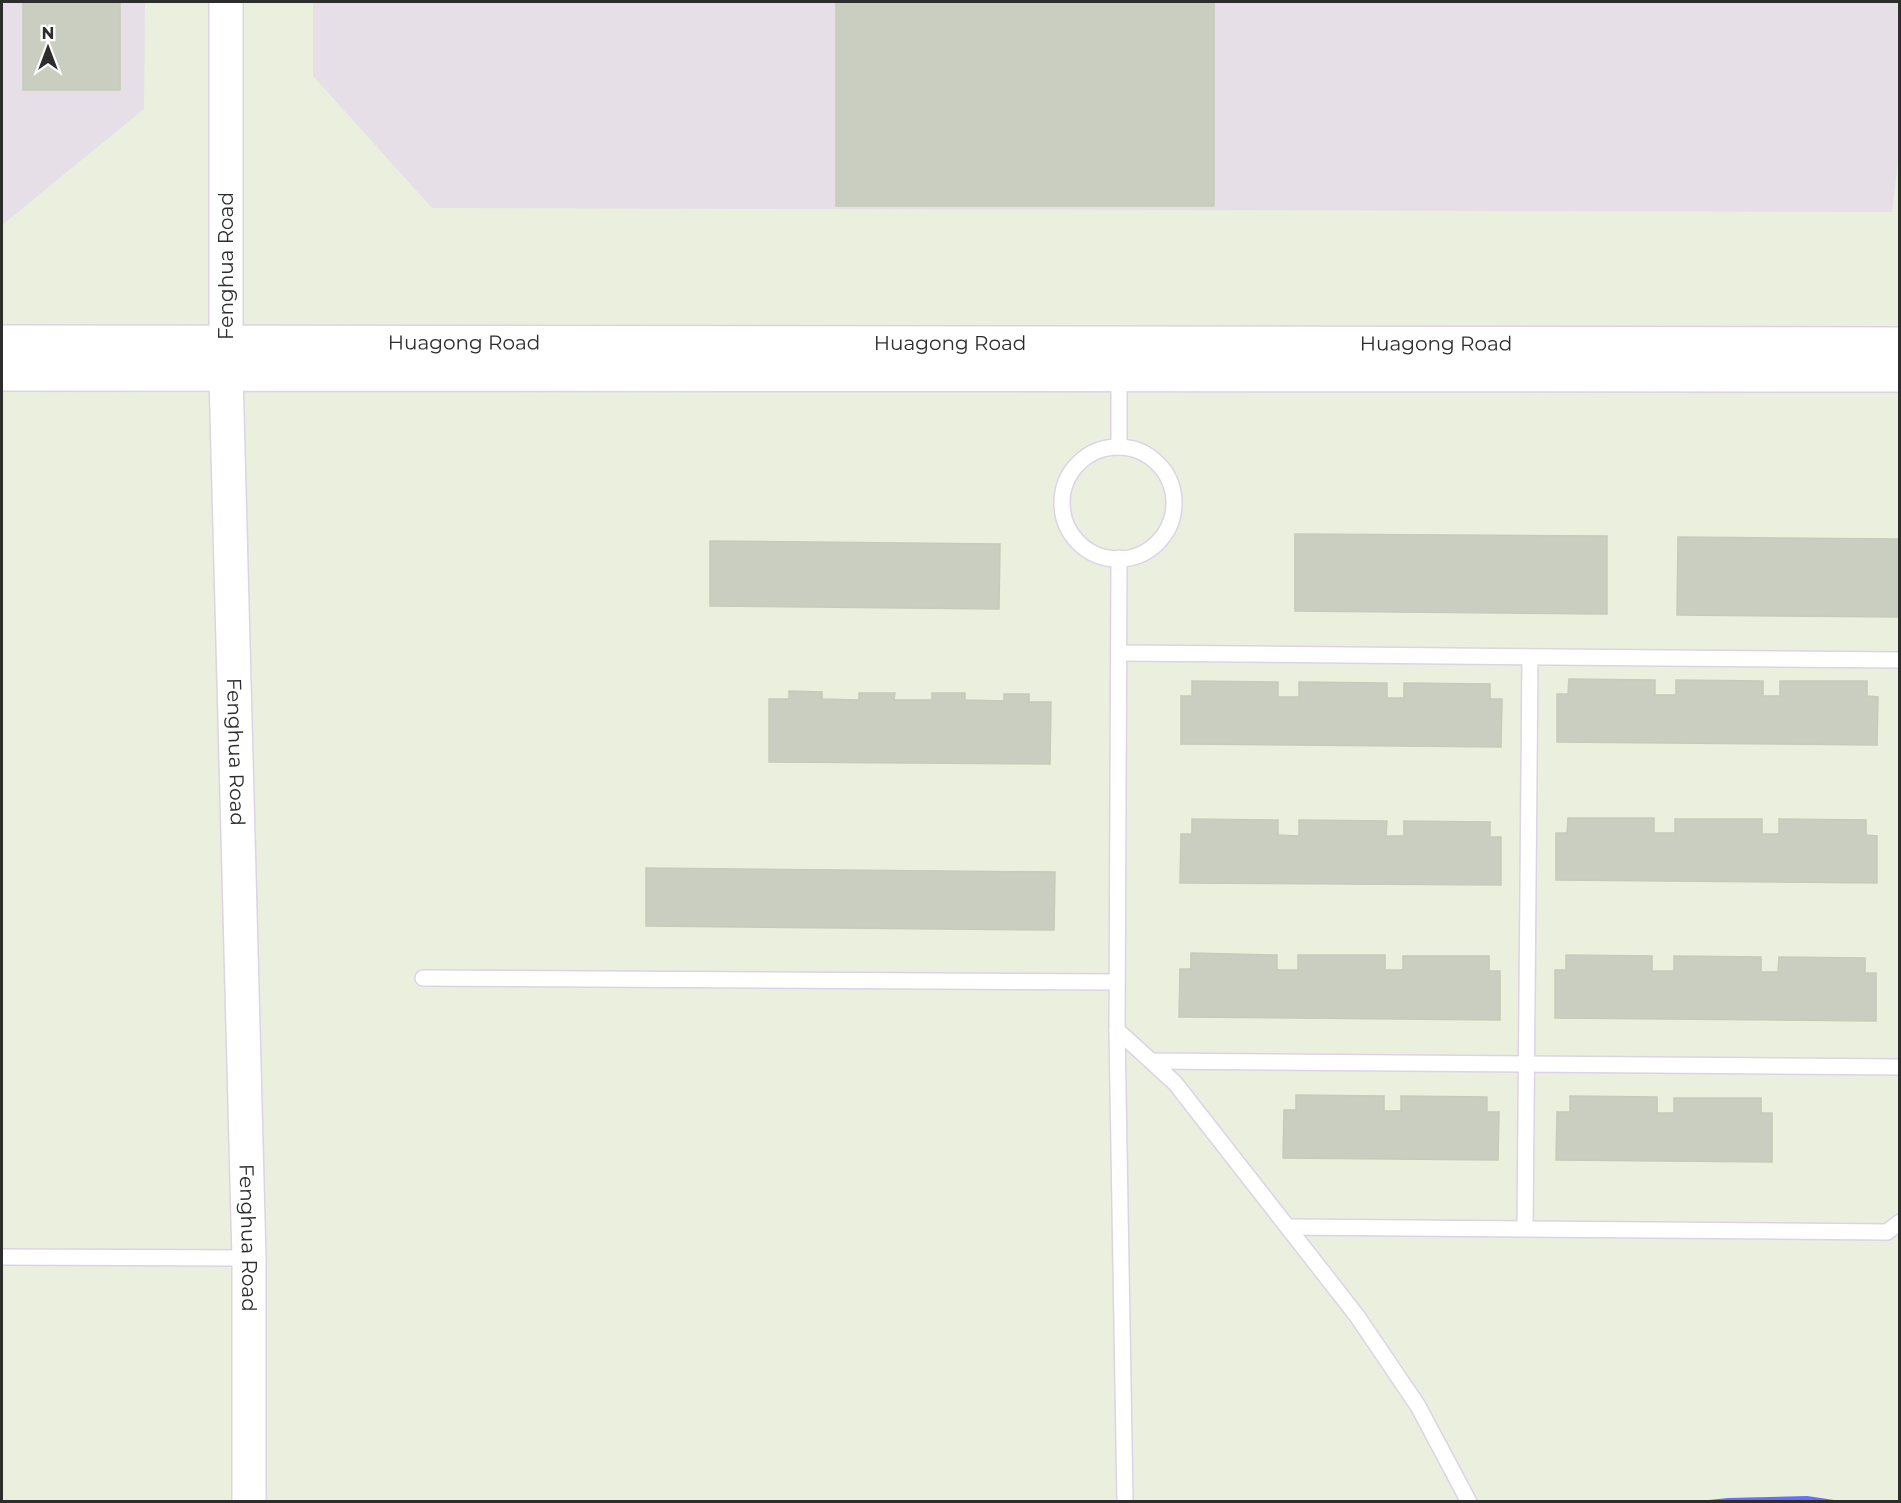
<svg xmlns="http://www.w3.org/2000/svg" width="1901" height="1503" font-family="Montserrat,sans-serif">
<rect width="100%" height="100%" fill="#ebefde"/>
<g fill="#e7dfe8">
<path d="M2,2H145L144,109L2,225Z"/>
<path d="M313,2H1900V143L1892,212L432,208L313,76Z"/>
</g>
<path fill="#666ffc" d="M1807,1496L1841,1501H1699L1728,1498Z"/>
<g fill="#c9cec0" stroke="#c5ccb7" stroke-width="1.5">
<rect x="23" y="2" width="97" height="88"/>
<rect x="836" y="2" width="378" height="204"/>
<path d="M1295,534L1607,536V614L1295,611Z"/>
<path d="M1678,537L1900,539V617L1677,615Z"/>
<path d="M710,541L1000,544L999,609L710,606Z"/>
<path d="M1569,679L1655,680V695H1676V680L1763,681V696H1780V681H1867V696L1878,697L1877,745L1557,742V694H1568Z"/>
<path d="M1192,681L1278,682V697H1299V682L1387,683V698H1404V683L1490,684V699H1502L1501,747L1181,744V696H1192Z"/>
<path d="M789,691L822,692V699L859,700V693H895L894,700H932V693H965V700L1004,701V694H1029V702H1051L1050,764L769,762V699H789Z"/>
<path d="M1568,818H1654V833H1675V819H1762V834H1779V819L1866,820V835L1877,836V883L1556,880V833H1567Z"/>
<path d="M1192,819L1278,820V835L1299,836V820L1387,821L1386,836H1404V821L1490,822V837H1501V885L1180,883L1181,834H1192Z"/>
<path d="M646,868L1055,872L1054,930L646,926Z"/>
<path d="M1191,953L1277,955V970H1298V955H1385V970H1403V956H1489V971H1500V1020L1179,1017L1180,969H1191Z"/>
<path d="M1566,955L1652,956V971H1674V956L1761,957V972H1778L1779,957L1865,958V973H1876V1021L1555,1018V970H1566Z"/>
<path d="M1296,1095L1384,1096V1111H1401V1096L1487,1097V1112H1499L1498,1160L1283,1158L1284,1110H1296Z"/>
<path d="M1570,1096L1657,1097V1113H1674V1098H1761V1113H1772V1162L1556,1160L1557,1112H1570Z"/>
</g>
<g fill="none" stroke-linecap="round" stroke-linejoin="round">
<g stroke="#dcd3e7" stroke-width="18">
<g id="service">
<path d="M1119,375V447"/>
<circle cx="1118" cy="503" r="56"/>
<path d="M1119,558L1117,1030L1125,1502"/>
<path d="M1119,653L1900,660"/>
<path d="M423,978L1117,982"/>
<path d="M1117,1030L1175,1083L1357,1316L1418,1406L1469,1502"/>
<path d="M1151,1061L1900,1067"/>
<path d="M1288,1227L1887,1232L1900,1222"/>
<path d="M1525,1228L1530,657"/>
<path d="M2,1257L249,1258"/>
</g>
</g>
<g stroke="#dcd3e7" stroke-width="36">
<g id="tertiary">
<path id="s1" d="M226,2V374L249,1258V1502"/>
</g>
</g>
<g stroke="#dcd3e7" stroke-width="36">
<g id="secondary">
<path id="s2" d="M2,342L1900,344"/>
<path d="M2,374L1900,375"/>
</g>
</g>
<use href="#service" stroke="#fff" stroke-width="15"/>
<use href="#tertiary" stroke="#fff" stroke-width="33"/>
<use href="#secondary" stroke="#fff" stroke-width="33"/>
</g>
<g text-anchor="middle" stroke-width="5" stroke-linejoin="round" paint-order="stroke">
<g font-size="20" fill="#2d2d2d" stroke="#fff">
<text transform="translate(226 266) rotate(-90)" y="7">Fenghua Road</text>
<text dy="7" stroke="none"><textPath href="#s2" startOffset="462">Huagong Road</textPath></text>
<text dy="7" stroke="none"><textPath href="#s2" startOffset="948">Huagong Road</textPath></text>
<text dy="7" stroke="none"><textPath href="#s2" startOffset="1434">Huagong Road</textPath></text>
<text dy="7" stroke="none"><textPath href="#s1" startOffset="750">Fenghua Road</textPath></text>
<text dy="7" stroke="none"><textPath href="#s1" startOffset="1236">Fenghua Road</textPath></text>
</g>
</g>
<rect width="1901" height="1503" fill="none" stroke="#2d2d2d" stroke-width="6"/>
<g transform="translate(48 48)" stroke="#ffffff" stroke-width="4.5" paint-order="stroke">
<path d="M0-4.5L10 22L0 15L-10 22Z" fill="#2d2d2d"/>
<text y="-9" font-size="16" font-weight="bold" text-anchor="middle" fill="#2d2d2d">N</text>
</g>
</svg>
